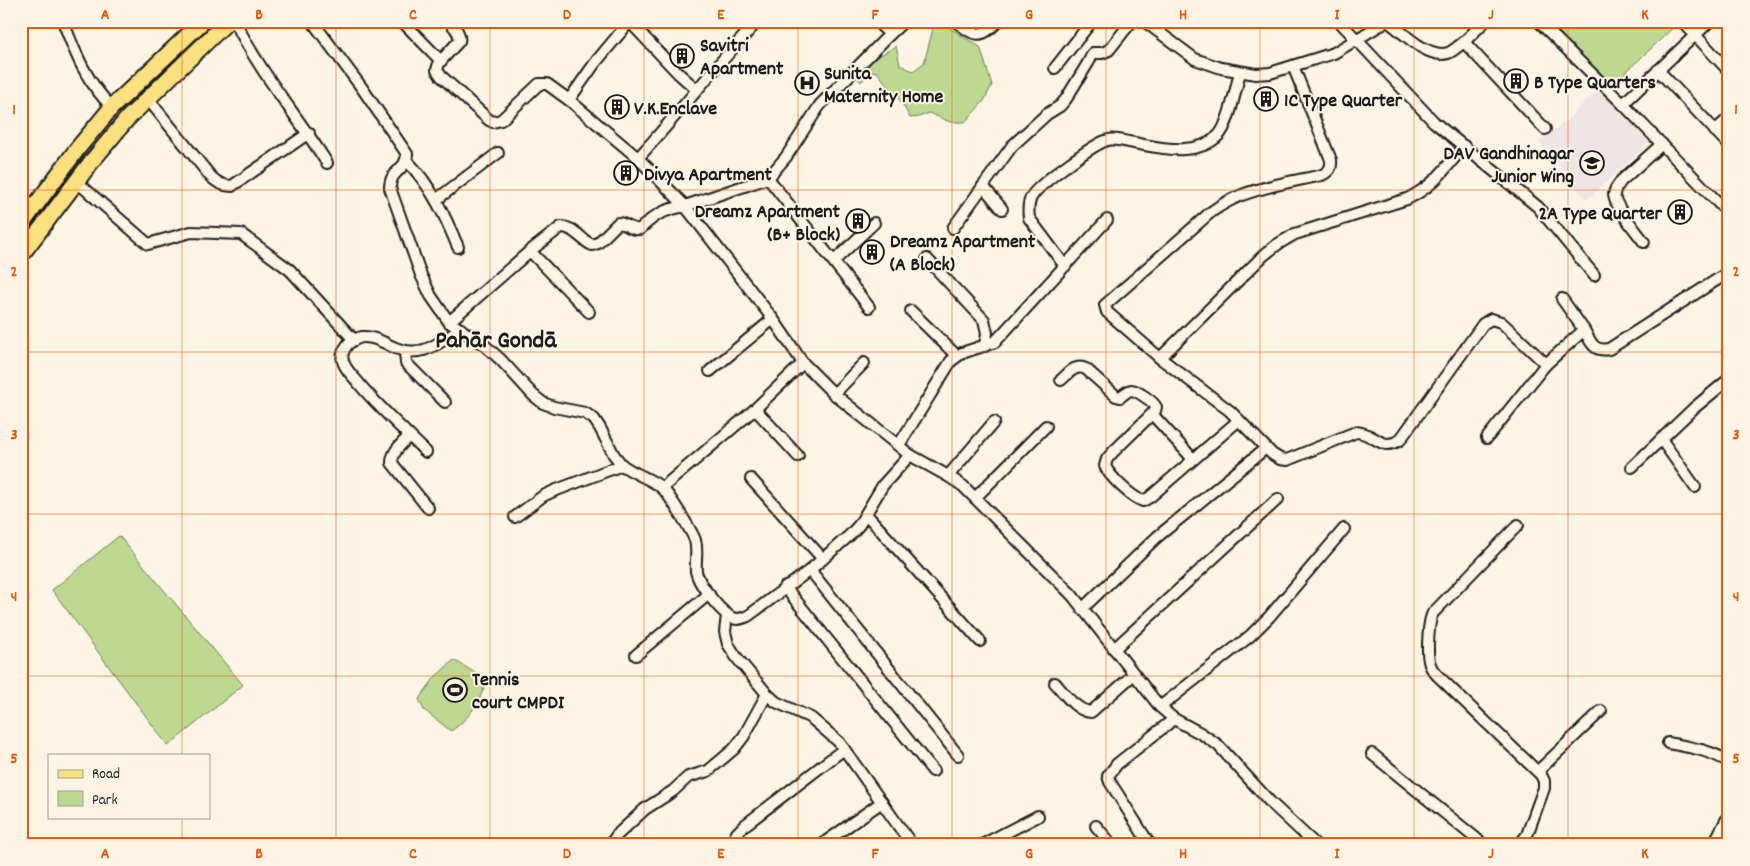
<svg xmlns="http://www.w3.org/2000/svg" width="1750" height="866" font-family="Dekko,sans-serif">
<rect width="100%" height="100%" fill="#fcf5e5"/>
<filter id="ink" filterUnits="userSpaceOnUse"><feTurbulence type="fractalNoise" baseFrequency=".02" numOctaves="2"/><feDisplacementMap in="SourceGraphic" scale="10" xChannelSelector="R" yChannelSelector="G"/><feConvolveMatrix kernelMatrix="1 2 1 2 8 2 1 2 1" color-interpolation-filters="sRGB"/></filter>
<g filter="url(#ink)">
<path fill="#f0e4e7" d="M1602,89L1649,143L1587,200L1539,142L1566,121L1589,98Z"/>
<g fill="#bdd991" stroke="#6c7a56">
<path d="M935,21L951,29L980,47L992,85L984,101L965,122H950L929,113L919,117L910,118L902,103L877,72L871,71L861,82L852,72L896,46L900,65L913,71L924,63Z"/>
<path d="M1549,21H1674L1677,24L1610,87Z"/>
<path d="M119,536L243,685L168,746L52,590Z"/>
<path d="M454,660L487,680C479,703 471,717 451,731L424,710L419,699L436,676Z"/>
</g>
<g fill="none" stroke-linecap="round" stroke-linejoin="round">
<g stroke="#1c1c1c" stroke-width="14">
<g id="street">
<path d="M63,21C75,53 87,83 112,107"/>
<path d="M235,21C259,72 297,115 327,163"/>
<path d="M312,21L362,88L407,154C406,172 390,169 390,188L421,275L431,296L449,322L483,344L500,359L533,395L543,403L554,407L585,413L594,419L600,428L614,455L622,465"/>
<path d="M402,21L441,61"/>
<path d="M449,21C454,27 461,33 459,41L439,63L437,70L441,76L489,120L493,122L501,120L539,84H547L569,100L638,158L685,206L768,178L786,157L820,105L890,34L876,21"/>
<path d="M955,21C974,35 980,41 998,21"/>
<path d="M1144,21L1195,59L1221,68L1256,74L1270,73L1334,53L1387,21"/>
<path d="M1339,21L1434,122L1538,207L1594,275"/>
<path d="M1388,21C1403,33 1428,59 1448,53C1454,51 1459,45 1464,42"/>
<path d="M1485,21L1464,42L1545,129"/>
<path d="M1538,21L1623,104L1729,214"/>
<path d="M1682,21L1729,71"/>
<path d="M630,22L678,73L697,90"/>
<path d="M890,34L904,21"/>
<path d="M1293,66L1331,160C1332,168 1329,171 1322,175C1296,181 1268,185 1242,195C1231,199 1221,205 1211,212L1105,305L1107,312L1160,358L1230,411L1272,454L1280,459L1287,460L1356,432C1376,433 1380,452 1400,440L1483,324L1491,319L1501,322L1546,364L1584,330C1591,342 1593,352 1609,349L1729,272"/>
<path d="M1055,68L1092,21"/>
<path d="M1658,70L1729,145"/>
<path d="M148,99L211,177C218,183 223,186 232,186L309,133"/>
<path d="M569,100L595,63L630,21"/>
<path d="M1623,104L1710,21"/>
<path d="M1715,131L1729,118"/>
<path d="M638,158C679,113 716,65 758,21"/>
<path d="M407,161C431,185 445,216 458,247"/>
<path d="M768,178L869,307"/>
<path d="M76,181L148,244L191,232L241,234L290,270L354,340"/>
<path d="M983,186L1002,209"/>
<path d="M436,200L498,153"/>
<path d="M953,228L1012,146L1047,114L1060,106L1066,99L1088,63L1093,53H1102L1109,50L1132,21"/>
<path d="M1644,242C1637,232 1615,207 1614,195C1614,189 1618,186 1621,181L1662,144"/>
<path d="M530,251L589,312"/>
<path d="M927,259L984,320L987,333L985,346"/>
<path d="M834,261L874,223"/>
<path d="M1065,266L1029,218C1028,210 1028,202 1032,196C1039,184 1095,143 1108,140C1116,138 1126,142 1134,143C1161,148 1196,157 1218,136C1229,126 1236,87 1240,72"/>
<path d="M1562,299L1584,330"/>
<path d="M911,311L957,356"/>
<path d="M449,322L530,251L561,227C573,226 581,240 592,245L598,243L618,223C627,223 630,231 640,229C656,214 663,210 685,206L773,319L803,363L834,394L910,455L948,476L963,486L1072,595L1160,707L1174,719L1202,734L1218,745L1271,803L1316,845"/>
<path d="M405,351L406,363L445,402"/>
<path d="M1160,358L1264,255L1278,244L1295,234L1407,199C1434,186 1445,169 1464,146"/>
<path d="M710,371L773,319"/>
<path d="M1061,380C1069,373 1075,364 1086,369L1116,396L1120,397C1123,395 1127,391 1131,390C1135,389 1154,402 1156,407C1156,408 1155,410 1155,411L1113,452L1107,459L1105,466C1110,477 1131,497 1143,501L1150,497L1239,420"/>
<path d="M834,394L864,363"/>
<path d="M755,409L798,456"/>
<path d="M1152,414L1193,459"/>
<path d="M409,436C402,444 392,451 392,463L428,508"/>
<path d="M1487,438L1546,364"/>
<path d="M1661,439L1695,487"/>
<path d="M899,445L951,361L962,353L995,342L1107,220"/>
<path d="M426,452C402,428 377,406 356,380C351,374 345,369 343,361C341,355 344,349 348,344C352,341 357,338 362,337C372,336 382,341 391,346C420,360 436,345 461,329"/>
<path d="M1632,467L1694,408L1729,379"/>
<path d="M948,476L994,422"/>
<path d="M751,479L823,559"/>
<path d="M662,488L755,409L803,363"/>
<path d="M975,498L1046,426"/>
<path d="M866,514L980,641"/>
<path d="M515,517L543,496L554,491L622,465C634,474 654,480 662,488C669,494 692,532 695,540C698,551 695,560 696,571C698,583 724,619 737,619C741,619 745,617 748,616L810,570L850,535L859,525L883,485L910,455"/>
<path d="M1518,525L1433,613C1428,621 1427,652 1429,661C1430,667 1433,671 1437,675L1541,775L1544,781V788L1527,835L1519,845"/>
<path d="M810,570L958,755"/>
<path d="M785,587L933,771"/>
<path d="M1082,609L1157,537L1266,448"/>
<path d="M727,615L725,632L728,644L737,658L767,694L776,702L811,718L839,742L912,845"/>
<path d="M1114,649L1278,499"/>
<path d="M636,655L709,594"/>
<path d="M1055,683C1064,693 1076,711 1091,712L1133,675"/>
<path d="M1160,707L1250,636L1269,617L1344,529"/>
<path d="M1668,743C1689,747 1710,750 1729,762"/>
<path d="M1372,754L1484,845"/>
<path d="M1538,771L1601,711"/>
<path d="M1096,826L1112,845"/>
<path d="M610,845L617,835L645,809L673,791L688,777L708,771L734,749L744,736L767,694"/>
<path d="M731,845L737,833L745,825L844,749"/>
<path d="M821,845L882,802"/>
<path d="M982,845L1038,816"/>
<path d="M1150,845L1110,782L1108,776L1117,764L1174,719"/>
<path d="M1713,845L1729,815"/>
</g>
</g>
<g stroke="#1c1c1c" stroke-width="19">
<g id="primary">
<path d="M21,225L78,148L112,107L203,21"/>
<path d="M21,255L92,161L127,119L228,21"/>
</g>
</g>
<use href="#street" stroke="#fcf5e5" stroke-width="10"/>
<use href="#primary" stroke="#fbe080" stroke-width="15"/>
</g>
</g>
<path fill="none" stroke="#e8590c" stroke-width="1" stroke-opacity="0.55" d="M182,21V755M336,21V845M490,21V845M644,21V845M798,21V845M952,21V845M1106,21V845M1260,21V845M1414,21V845M1568,21V845M21,190H1729M21,352H1729M21,514H1729M21,676H1729M182,817V845"/>
<defs>
<g id="building-ring" transform="scale(1.25)"><circle r="9.5" fill="#fcf5e5" stroke="#1c1c1c" stroke-width="1.5"/><path d="M-4-6H4V6H1V3H-1V6H-4ZM-2.5-4.3h1.7v1.8h-1.7ZM.8-4.3h1.7v1.8H.8ZM-2.5-1h1.7V.8h-1.7ZM.8-1h1.7V.8H.8Z" fill="#1c1c1c"/></g>
<g id="hospital-ring" transform="scale(1.25)"><circle r="9.5" fill="#fcf5e5" stroke="#1c1c1c" stroke-width="1.5"/><path d="M-5-5h3v3.5h4V-5h3V5h-3V1.5h-4V5h-3Z" fill="#1c1c1c"/></g>
<g id="school-ring" transform="scale(1.25)"><circle r="9.5" fill="#fcf5e5" stroke="#1c1c1c" stroke-width="1.5"/><path d="M0-5L7-2L0 1L-7-2ZM-4 1L0 2.5L4 1V4Q0 6-4 4Z" fill="#1c1c1c"/></g>
<g id="stadium-ring" transform="scale(1.25)"><circle r="9.5" fill="#fcf5e5" stroke="#1c1c1c" stroke-width="1.5"/><path d="M0-5a6.5 5 0 1 0 0 10a6.5 5 0 1 0 0-10ZM-3.5-1.8h7v3.6h-7Z" fill="#1c1c1c"/></g>
</defs>
<g fill-rule="evenodd">
<use href="#building-ring" x="682" y="56"/>
<use href="#building-ring" x="1516" y="81"/>
<use href="#hospital-ring" x="807" y="83"/>
<use href="#building-ring" x="1266" y="99"/>
<use href="#building-ring" x="617" y="107"/>
<use href="#school-ring" x="1592" y="163"/>
<use href="#building-ring" x="626" y="173"/>
<use href="#building-ring" x="1680" y="212"/>
<use href="#building-ring" x="858" y="221"/>
<use href="#building-ring" x="872" y="252"/>
<use href="#stadium-ring" x="455" y="690"/>
</g>
<g text-anchor="middle" stroke-width="4" stroke-linejoin="round" paint-order="stroke">
<g font-size="20" font-weight="bold" fill="#1c1c1c" stroke="#fcf5e5" text-anchor="start">
<text x="700" y="51">Savitri<tspan x="700" dy="23">Apartment</tspan></text>
<text x="824" y="79">Sunita<tspan x="824" dy="23">Maternity Home</tspan></text>
<text x="1534" y="88">B Type Quarters</text>
<text x="1284" y="106">1C Type Quarter</text>
<text x="634" y="114">V.K.Enclave</text>
<text x="1574" y="159" text-anchor="end">DAV Gandhinagar<tspan x="1574" dy="23">Junior Wing</tspan></text>
<text x="644" y="180">Divya Apartment</text>
<text x="840" y="217" text-anchor="end">Dreamz Apartment<tspan x="840" dy="23">(B+ Block)</tspan></text>
<text x="1662" y="219" text-anchor="end">2A Type Quarter</text>
<text x="890" y="247">Dreamz Apartment<tspan x="890" dy="23">(A Block)</tspan></text>
<text x="472" y="685">Tennis<tspan x="472" dy="23">court CMPDI</tspan></text>
</g>
<g font-size="25" font-weight="bold" fill="#1c1c1c" stroke="#fcf5e5">
<text x="496" y="347">Pahār Gondā</text>
</g>
</g>
<rect width="1750" height="866" fill="none" stroke="#fcf5e5" stroke-width="55"/>
<rect x="48" y="754" width="162" height="65" fill="#fcf5e5" stroke="#a29e95"/>
<rect x="58" y="770" width="25" height="8" fill="#fbe080" stroke="#a29e95"/>
<text x="92" y="778" font-size="15" fill="#1c1c1c">Road</text>
<rect x="58" y="791" width="25" height="15" fill="#bdd991" stroke="#a29e95"/>
<text x="92" y="804" font-size="15" fill="#1c1c1c">Park</text>
<rect x="28" y="28" width="1694" height="810" fill="none" stroke="#e8590c" stroke-width="2"/>
<g font-size="16" text-anchor="middle" font-weight="bold" fill="#e8590c">
<text x="105" y="19">A</text>
<text x="259" y="19">B</text>
<text x="413" y="19">C</text>
<text x="567" y="19">D</text>
<text x="721" y="19">E</text>
<text x="875" y="19">F</text>
<text x="1029" y="19">G</text>
<text x="1183" y="19">H</text>
<text x="1337" y="19">I</text>
<text x="1491" y="19">J</text>
<text x="1645" y="19">K</text>
<text x="14" y="114">1</text>
<text x="1736" y="114">1</text>
<text x="14" y="276">2</text>
<text x="1736" y="276">2</text>
<text x="14" y="439">3</text>
<text x="1736" y="439">3</text>
<text x="14" y="601">4</text>
<text x="1736" y="601">4</text>
<text x="14" y="763">5</text>
<text x="1736" y="763">5</text>
<text x="105" y="858">A</text>
<text x="259" y="858">B</text>
<text x="413" y="858">C</text>
<text x="567" y="858">D</text>
<text x="721" y="858">E</text>
<text x="875" y="858">F</text>
<text x="1029" y="858">G</text>
<text x="1183" y="858">H</text>
<text x="1337" y="858">I</text>
<text x="1491" y="858">J</text>
<text x="1645" y="858">K</text>
</g>
</svg>
